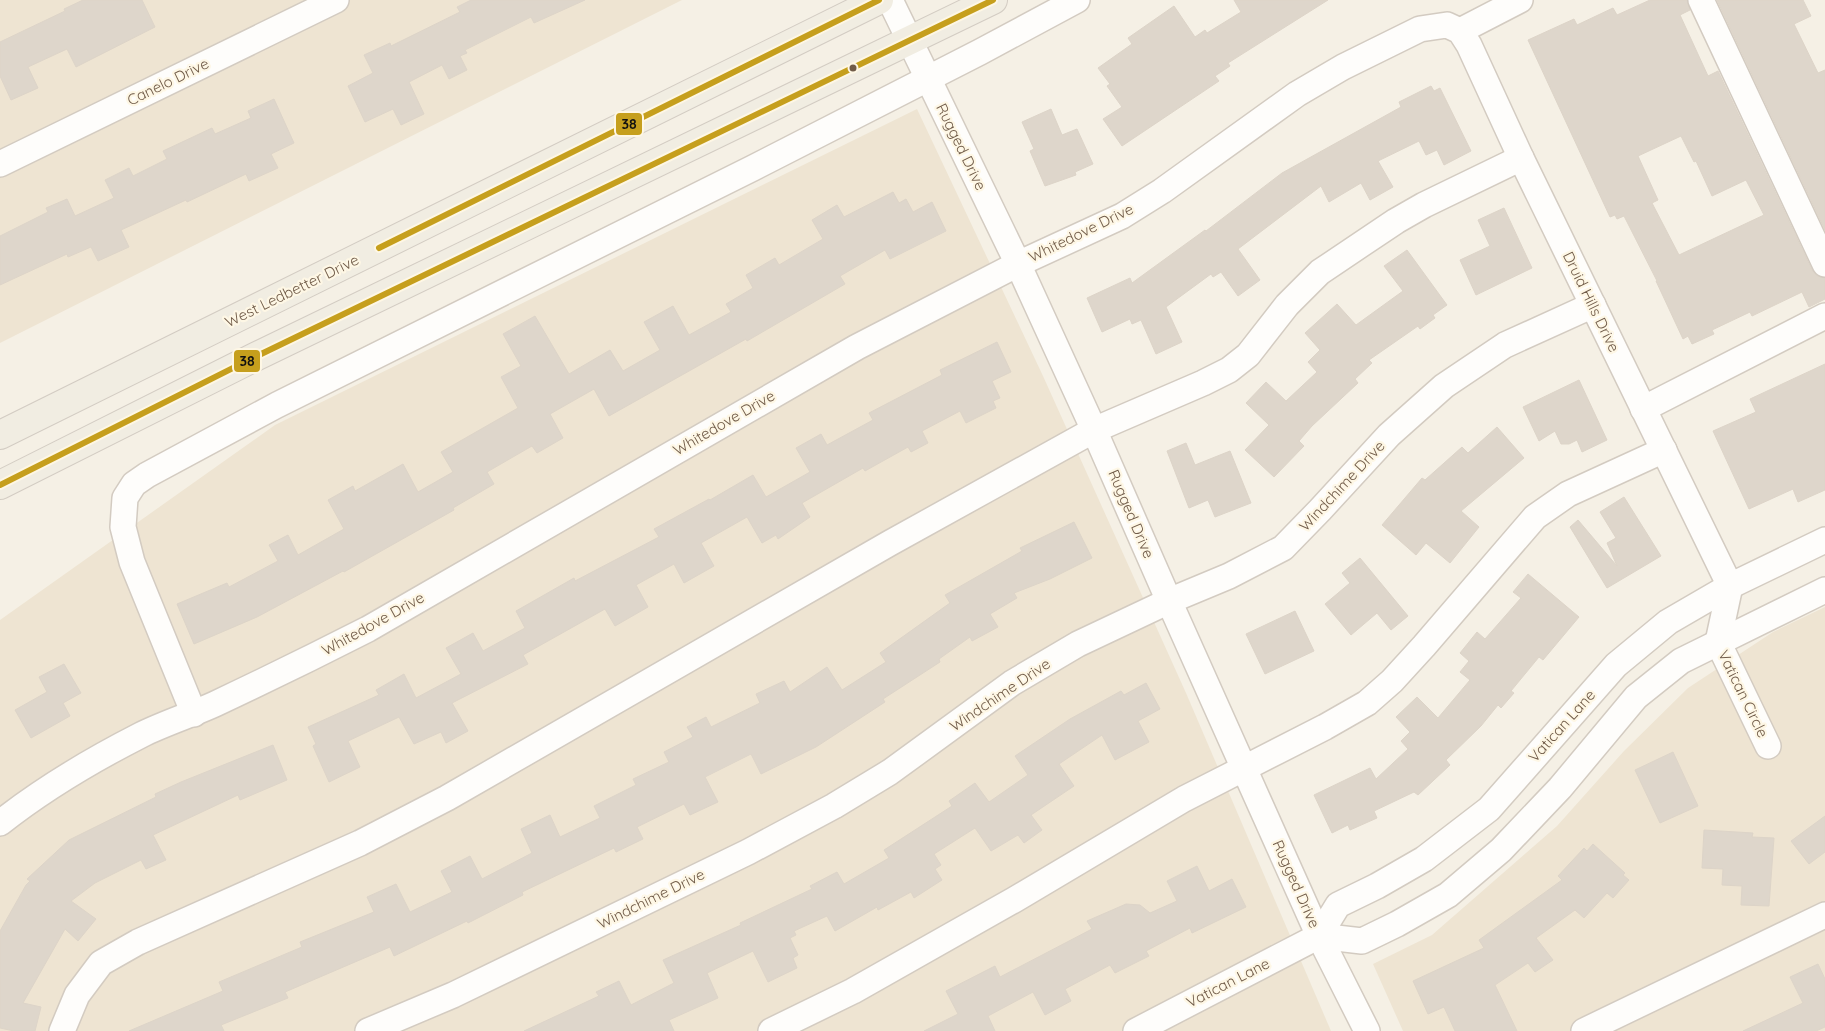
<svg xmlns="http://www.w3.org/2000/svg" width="1825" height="1031" font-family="Quicksand,sans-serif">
<rect width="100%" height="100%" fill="#f5f0e5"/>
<g fill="#eee4d2">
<path d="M0,0H682L0,343Z"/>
<path d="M917,109L1043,376L1186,693L1331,1031H0V620L275,425Z"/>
<path d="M1825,607V1031H1403L1373,964L1432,935L1557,826L1624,751L1688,688L1773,632Z"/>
</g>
<g fill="#ded6cb" stroke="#ddd4c8" fill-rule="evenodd">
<path d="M83,0H142L155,27L76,67L67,49L28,67L38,88L11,100L0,76V42L65,11L64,9Z"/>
<path d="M471,0H585L534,23L531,17L465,50L467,53L460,56L467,70L449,79L442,65L409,82L424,114L401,125L393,109L365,122L348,86L373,73L364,55L390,43L391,46L460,12L457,7Z"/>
<path d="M1234,0H1328L1228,63L1230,66L1215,76L1219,81L1122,146L1103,119L1122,107L1107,86L1110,84L1098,68L1132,44L1128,38L1174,6L1195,37L1205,30L1207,33L1241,12Z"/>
<path d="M1650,0H1687L1690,10L1680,15L1708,76L1718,71L1812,270L1817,276L1825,278V299L1809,307L1802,292L1752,316L1750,312L1712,330L1714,334L1692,344L1688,336L1683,339L1656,281H1657L1624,216L1617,219L1615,215L1610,217L1528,40L1574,19L1577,25L1613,8L1617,15ZM1681,136L1694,162L1696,161L1712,196L1746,180L1764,215L1679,255L1652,203L1658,200L1638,156Z"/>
<path d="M1717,0H1803L1811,16L1794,24L1818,73L1825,70V230Z"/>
<path d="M1431,86L1434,91L1440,88L1471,151L1444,165L1437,150L1426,155L1419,141L1378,161L1393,187L1370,200L1361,183L1329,202L1321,186L1238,249L1260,280L1238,296L1221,272L1213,277L1211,274L1166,307L1182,342L1156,354L1141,320L1132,324L1130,319L1102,332L1087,298L1130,278L1132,283L1205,230L1206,231L1282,173L1401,107L1399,102Z"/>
<path d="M274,99L294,143L271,154L278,168L249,181L246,174L187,202L186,200L121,230L129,247L98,261L91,247L68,257L67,254L0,285V236L48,212L46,208L67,199L75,216L114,198L105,180L129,168L133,176L167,159L163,151L212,128L215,134L251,118L248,111Z"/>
<path d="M1051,109L1062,135L1077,129L1093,164L1075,172L1076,175L1045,186L1030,151L1034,149L1022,122Z"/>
<path d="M893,192L899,203L906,199L913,212L932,202L946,231L890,259L885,250L840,276L845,284L747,341L746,339L609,416L594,389L550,414L563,438L537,453L532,446L487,472L494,484L453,508L454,510L344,572L343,571L257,617L194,644L177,604L227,583L229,587L278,561L269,545L288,535L298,555L344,529L328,500L353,486L355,491L403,464L418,492L453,472L441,452L518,408L501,377L521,366L503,334L535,316L569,374L610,350L623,371L660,350L644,322L673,306L689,335L731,312L726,304L753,288L746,275L775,258L779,265L823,239L812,220L837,205L844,217Z"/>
<path d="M1504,208L1532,268L1476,295L1460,260L1490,246L1478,220Z"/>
<path d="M1407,250L1447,305L1433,315L1435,318L1420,329L1418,326L1369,360L1372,363L1355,379L1358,383L1312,426L1299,441L1304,446L1274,477L1245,450L1269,425L1246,403L1266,382L1286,401L1317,372L1308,362L1320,350L1305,333L1337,304L1356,325L1403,291L1384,266Z"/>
<path d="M997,342L1011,372L992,381L1000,398L993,401L996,408L966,423L960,411L922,431L928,443L911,452L908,447L865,471L863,468L802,503L810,517L778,539L776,535L762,543L747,517L701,543L714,566L684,583L674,564L636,585L648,607L615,626L605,609L523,655L528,664L452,703L468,731L446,743L441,732L414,744L399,717L348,741L360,767L329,782L313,746L316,744L308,727L379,695L376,690L404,674L416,698L461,674L446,648L473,633L483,651L525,628L516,611L574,578L575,581L659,537L654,529L709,499L710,500L753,475L766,497L810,472L796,448L821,434L827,445L873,420L869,413L942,375L940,370Z"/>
<path d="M1825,364V490L1798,502L1793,489L1749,509L1713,431L1756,412L1750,399Z"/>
<path d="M1579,380L1607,440L1582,452L1577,440L1569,444H1561L1555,431L1539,441L1523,407Z"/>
<path d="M1497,427L1524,458L1461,511L1479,527L1450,563L1426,543L1416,555L1382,525L1422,478L1425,480L1462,447L1468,453Z"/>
<path d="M1186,443L1195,465L1230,451L1251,503L1215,517L1208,500L1189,508L1167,451Z"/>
<path d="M1624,497L1661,556L1607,588L1570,527L1578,520L1617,566L1607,543L1616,538L1600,512Z"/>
<path d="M1074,522L1092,558L1050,579L1014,593L1017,598L990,614L998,627L972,641L970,637L939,659L940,662L883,699L885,702L816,747L761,774L751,754L705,777L718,802L690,815L684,804L637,827L643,839L616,852L614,848L522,892L523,895L468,923L467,921L394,956L390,947L285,992L288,998L221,1025L224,1031H129L223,991L219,982L302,947L300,942L374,912L367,897L396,884L410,912L452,892L441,871L470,856L482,879L532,853L521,829L550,815L560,837L600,818L594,806L636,785L633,779L669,762L664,752L693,737L687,727L706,717L711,727L760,703L756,694L784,681L790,692L827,667L842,690L886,662L880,653L950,603L945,595L1022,551L1020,548Z"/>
<path d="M1360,558L1408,616L1391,630L1377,613L1351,635L1325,604L1350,583L1342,573Z"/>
<path d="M1528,574L1579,617L1543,660L1539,657L1511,691L1514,693L1501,708L1498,705L1481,726L1446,760L1450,765L1418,795L1414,792L1374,811L1377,818L1350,830L1348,825L1332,833L1314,795L1370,768L1376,779L1408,749L1401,741L1410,732L1396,717L1417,697L1438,718L1470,680L1460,672L1469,661L1460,653L1477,632L1485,639L1521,598L1513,592Z"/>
<path d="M1295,611L1314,651L1265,674L1246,634Z"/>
<path d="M64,664L81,693L63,703L70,716L31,738L15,710L47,692L39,677Z"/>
<path d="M1146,683L1160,709L1138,721L1149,742L1115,760L1102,735L1059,764L1074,786L1031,815L1042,830L1024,843L1018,835L991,851L975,828L934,854L941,865L935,869L942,880L914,898L911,892L878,910L877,907L835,931L827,916L794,931L796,935L790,938L798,955L793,958L797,968L768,982L753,951L707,973L718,998L669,1020L674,1031H524L599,996L596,992L619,981L631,1005L674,983L663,960L741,925L740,923L812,889L810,886L837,872L844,884L889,858L884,850L952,806L949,801L975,783L989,802L1028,775L1015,756L1070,719L1121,691L1124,695Z"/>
<path d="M273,745L287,780L240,800L238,795L153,835L166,860L146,869L141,860L95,883L71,901L96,919L78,941L65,929L23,1003L41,1007L35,1031H14L0,1028V931L26,885L30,881L27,879L69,840L156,797L155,794L181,782Z"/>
<path d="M1673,752L1698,806L1660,823L1635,770Z"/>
<path d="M1825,816V852L1809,864L1791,841Z"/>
<path d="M1704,830L1753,833L1752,837L1774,838L1769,906L1741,905L1742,886L1722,885L1723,869L1702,868Z"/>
<path d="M1593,844L1625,873L1623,875L1629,880L1613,898L1607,893L1584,918L1575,910L1536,938L1553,960L1535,972L1528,963L1495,985L1517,1031H1455L1444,1007L1428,1014L1413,981L1484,948L1479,940L1562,880L1558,876L1584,848L1587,851Z"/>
<path d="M1197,866L1209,891L1232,879L1246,907L1192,933L1190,928L1146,951L1149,956L1115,973L1110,965L1065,989L1071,1001L1045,1015L1033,992L988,1016L995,1031H924L958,1014L946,991L995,966L1000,977L1092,929L1087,921L1126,904L1140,905L1150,913L1177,901L1167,881Z"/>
<path d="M1818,964L1825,979V1027L1816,1031H1743L1803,1003L1790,977Z"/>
</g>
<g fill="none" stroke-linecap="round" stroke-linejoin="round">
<g stroke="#d3cbc1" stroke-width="28">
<g id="minor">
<path d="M890,0L1018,264L1094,430L1169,601L1319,936L1367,1031"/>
<path d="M1701,0L1825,264"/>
<path d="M1460,31L1520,0"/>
<path d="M0,164L336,0"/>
<path d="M1643,409L1825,316"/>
<path d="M194,714L132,562L123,527L125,498L134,484L147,475L277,405L753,168L980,52L1077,0"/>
<path d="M0,823C43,789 92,760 141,735C165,723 191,715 215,704C266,680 317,655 368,629L857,347L1018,264L1122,216L1162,191L1297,94L1343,67L1420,29L1447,25L1460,31L1469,45L1521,158L1730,586L1718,642L1768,746"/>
<path d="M1319,936L1362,941L1397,924L1448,895L1501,850L1560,788L1636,697L1681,661L1825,590"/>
<path d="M62,1031L77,995L101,963L138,942L360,843L447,798L890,543L1094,430L1203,383L1229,370L1248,355L1287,305L1320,272L1396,221L1424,205L1521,158"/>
<path d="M368,1031L453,995L748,852L834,806L890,772L1012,683L1078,644L1169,601L1229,576L1283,548L1320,510L1389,435L1444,386L1505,345L1593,305"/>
<path d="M771,1031L853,991L1014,900L1184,799L1325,727L1367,703L1392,681L1424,646L1535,517L1568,494L1664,450"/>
<path d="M1136,1031L1319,936L1338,905L1377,886L1424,859L1489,809L1616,665L1668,622L1730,586L1825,540"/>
<path d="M1584,1031L1825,915"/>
</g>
</g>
<g stroke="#d3ccc3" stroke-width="30">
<g id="major">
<path d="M0,435L879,0"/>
<path d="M0,485L257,356L993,0"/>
</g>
</g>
<use href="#minor" stroke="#fefdfb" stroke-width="25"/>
<use href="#major" stroke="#f1ede2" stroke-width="28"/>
<g stroke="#fef7e5" stroke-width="10">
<g id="bus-1">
<path d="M379,248L879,0"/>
<path d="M0,485L257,356L993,0"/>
</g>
</g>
<use href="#bus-1" stroke="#c69f1d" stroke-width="6"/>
</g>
<circle fill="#705b48" stroke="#fef7e5" stroke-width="2" cx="853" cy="68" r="4.5"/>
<g text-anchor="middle" stroke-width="4.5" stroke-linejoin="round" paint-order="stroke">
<g font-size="15" fill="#705b48" stroke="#fef7e5">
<text transform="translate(168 82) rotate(-26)" y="5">Canelo Drive</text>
<text transform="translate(961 147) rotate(64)" y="5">Rugged Drive</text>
<text transform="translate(1081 233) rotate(-26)" y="5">Whitedove Drive</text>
<text transform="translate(292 291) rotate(-26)" y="5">West Ledbetter Drive</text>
<text transform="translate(1591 302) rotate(64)" y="5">Druid Hills Drive</text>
<text transform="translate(724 423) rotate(-30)" y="5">Whitedove Drive</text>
<text transform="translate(1342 486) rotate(-47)" y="5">Windchime Drive</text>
<text transform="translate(1131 514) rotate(67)" y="5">Rugged Drive</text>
<text transform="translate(373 624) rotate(-29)" y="5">Whitedove Drive</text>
<text transform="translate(1743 694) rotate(64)" y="5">Vatican Circle</text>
<text transform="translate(1000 695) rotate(-34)" y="5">Windchime Drive</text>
<text transform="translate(1562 726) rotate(-48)" y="5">Vatican Lane</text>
<text transform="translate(1296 884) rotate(66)" y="5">Rugged Drive</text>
<text transform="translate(651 899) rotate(-26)" y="5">Windchime Drive</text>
<text transform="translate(1228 983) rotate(-27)" y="5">Vatican Lane</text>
</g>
</g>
<g stroke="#fef7e5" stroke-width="2">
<rect x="615" y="112" width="28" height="24" rx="5" fill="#c69f1d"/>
<rect x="233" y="349" width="28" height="24" rx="5" fill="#c69f1d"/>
</g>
<g font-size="14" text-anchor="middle" font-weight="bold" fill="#111">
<text x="629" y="129">38</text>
<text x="247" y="366">38</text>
</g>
</svg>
